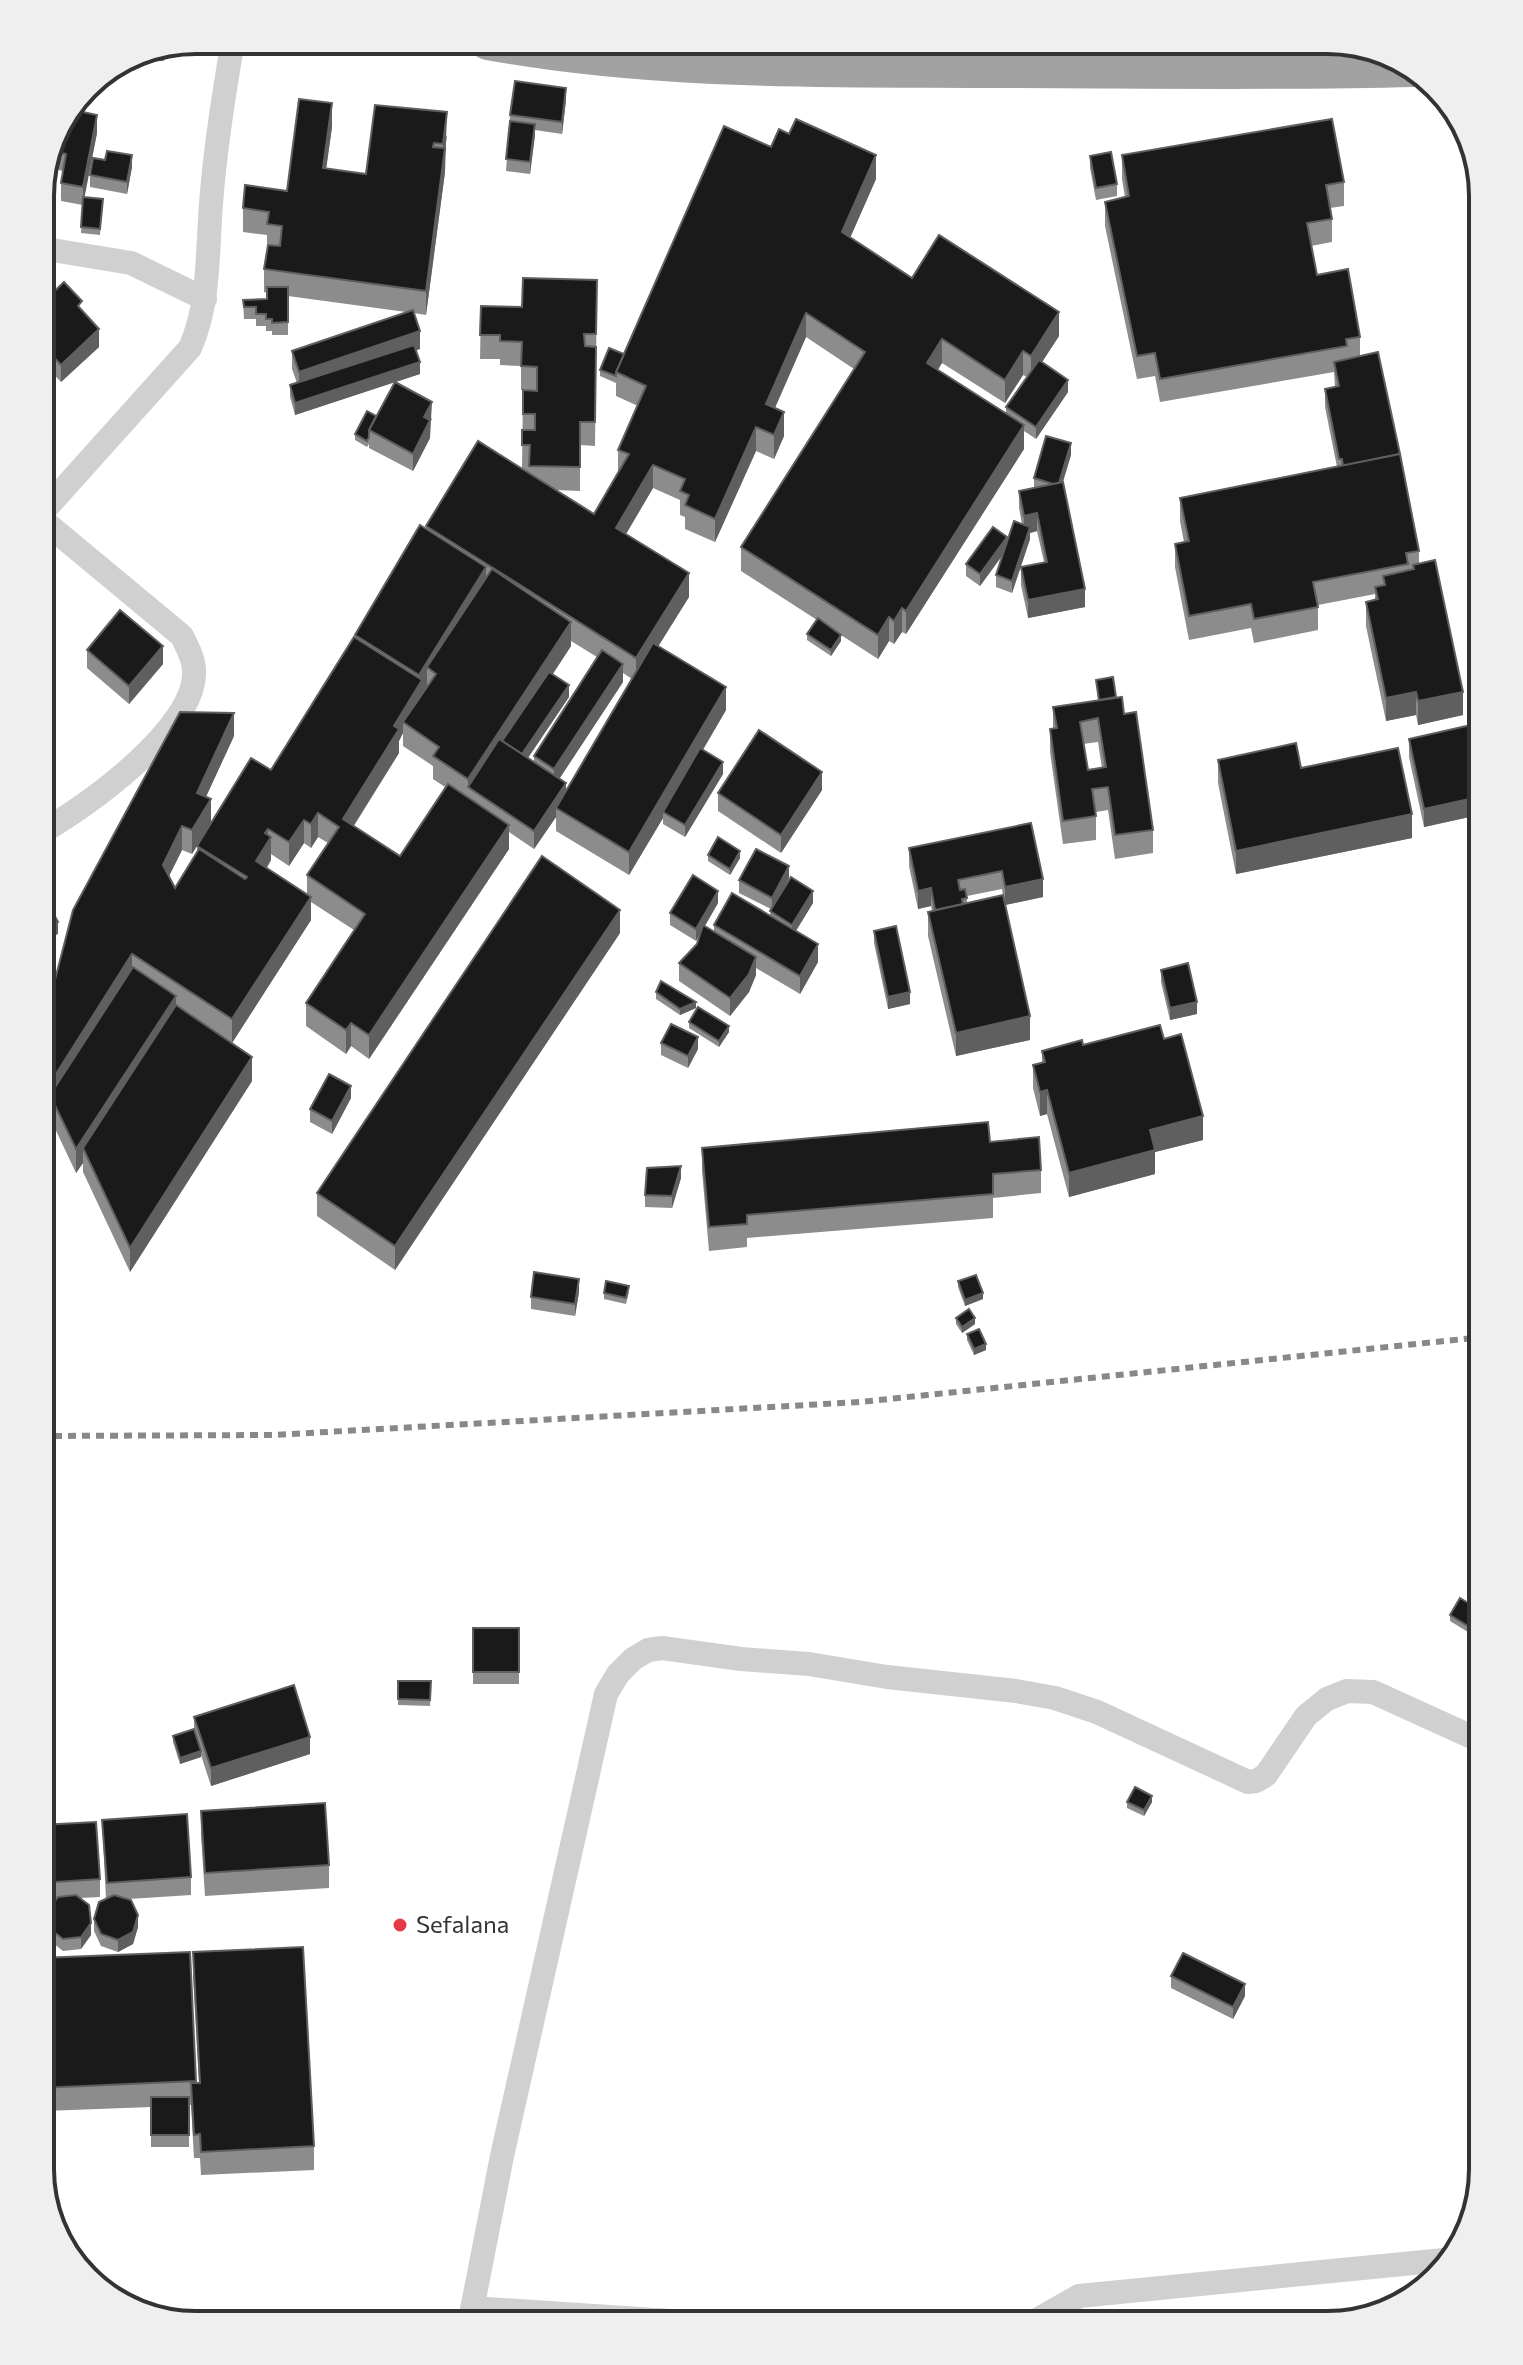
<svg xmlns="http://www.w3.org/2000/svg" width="1523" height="2365" font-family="Commissioner,sans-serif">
<rect width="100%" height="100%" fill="#fff"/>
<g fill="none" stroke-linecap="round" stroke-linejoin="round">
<g stroke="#d0d0d0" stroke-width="24">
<path d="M193,40L232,42"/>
<path d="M1251,70L1252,40"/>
<path d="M40,248L131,263L205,299"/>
<path d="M40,515L190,348C210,303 207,253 211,204C215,149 224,94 233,40"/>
<path d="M40,833C85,808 197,728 194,671C194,658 187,647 182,636L40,518"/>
<path d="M472,2308L731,2325"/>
<path d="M469,2325L502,2156L606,1694L618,1674L633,1659L648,1650L662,1648L741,1659L809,1664L887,1677L1016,1691L1055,1698L1097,1712L1248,1782L1256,1781L1266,1775L1306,1716L1327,1699L1347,1691L1373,1692L1483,1742"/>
<path d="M1028,2325L1079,2296L1454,2259"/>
</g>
<path stroke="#a2a2a2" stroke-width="40" d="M488,40C652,70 818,67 984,68C1127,68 1271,71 1414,67"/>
<path stroke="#888" stroke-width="6" stroke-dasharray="8 6" stroke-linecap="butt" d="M40,1436L273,1435L860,1402L1483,1337"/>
</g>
<g fill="#8c8c8c" fill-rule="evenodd">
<path d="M164,46V61H123L136,52Z"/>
<path d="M566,100L562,134L535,130L530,174L506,171L510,115Z"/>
<path d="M80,111L97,133L84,197L103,205L100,235L81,233L83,203V205L61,201V183L63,171L45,167L52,136Z"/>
<path d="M332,127L326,168L366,174L447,136L445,151V172L426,315L414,313L420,349L416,350L420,374L395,382L432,419L430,423V438L413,471L369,448V444L367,447L355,440V434L376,416L394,382L295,415L290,397V385L297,383L292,369V351L406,312L288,296V335H272V331H266V326H256V319H244L243,300L267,299V293L264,292V269L267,248V235L243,232V208L287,191Z"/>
<path d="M771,147L876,179L850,238L912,278L1059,336L1042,362L1068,392L1036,439L1024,431V449L906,634L902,632L894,644L889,641L878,659L841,635V641L831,656L807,640V634L817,620L741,571V547L854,369L806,337L775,408L784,436L774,459L756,451L715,542L685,529V517L680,515V500L653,488L626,534L689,597L658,646L726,710L703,750L723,774L685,837L663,824V818L629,875L556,831V817L534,849L509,832V849L369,1059L351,1046L346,1054L306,1026V1003L354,930L311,902V920L232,1043L208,1027L252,1081L130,1272L83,1172V1163L76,1173L50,1118V1107L42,1120L40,1114V1038L234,736L206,797L211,823L271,770L355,638V635L426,528V526L522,469L523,390H537H521V366L500,365V359H480L481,306L522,307L597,280L595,446L580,445V491L556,490L594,514L618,472V450L638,406L616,396V383L600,376V370L624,354ZM942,363L1005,403L1023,375L1027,377L1006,407V414L938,370ZM571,641L597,657L534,756V762L528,758L569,697L553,674L571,646ZM623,673L632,679L566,790L559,779L623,682ZM403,733V746L433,766V779L445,787L400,856L354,826L399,753V741ZM318,837L328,843L307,875V894L267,868L271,860V854L289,866L304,843L311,848ZM197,846V853L175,888L169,876L182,850L192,854Z"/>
<path d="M1122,155L1344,182V206L1330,208L1332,219V242L1311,246L1317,275L1360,337V356L1419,551V564L1463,715L1418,725L1416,715L1386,721L1366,626V602L1375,600V594L1318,605V630L1254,643L1251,628L1189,640L1175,567V544L1184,542L1180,521V498L1337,467L1325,407V389L1335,387L1334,372L1160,402L1155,376L1137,379L1105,226V202L1125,197L1122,179Z"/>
<path d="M1090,156L1117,184V196L1096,200L1090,168Z"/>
<path d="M105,160L132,167L127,194L90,187V175Z"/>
<path d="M40,305L82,310L99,347L61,382L40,360Z"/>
<path d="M1071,455L1063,482L1085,607L1028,618L1021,585V567L1044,562L1037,531L1030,533V539L1012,593L996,587V575L1002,556L980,586L966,576V564L1007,541L1022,524L1019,508V491L1034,488V478Z"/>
<path d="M87,650L163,664L129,704L87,668Z"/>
<path d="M1096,680L1116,697L1124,714L1153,830V853L1115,859L1108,810L1096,812V840L1063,844L1050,752V729H1053V707L1098,700ZM1098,742L1102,768L1088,770L1083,744Z"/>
<path d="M1409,739L1483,781V814L1424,827L1409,757Z"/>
<path d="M1218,760L1301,768L1412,838L1236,874L1218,783Z"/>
<path d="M822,790L781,853L718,811V793Z"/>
<path d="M1031,823L1043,897L1005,905L1030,1040L956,1056L928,936V912L932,911L931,906L918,909L909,866V848ZM1002,889L1004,902L967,903V896Z"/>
<path d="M708,855L740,858L730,875L708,861Z"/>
<path d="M789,878L782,891L813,903L796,931L818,962L800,994L756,968V975L749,992L730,1016L679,981V963L697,944L701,933L696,941L670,925V913L718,903L705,926L714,931V925L770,915L771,909L739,893V880Z"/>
<path d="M874,931L910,1004L888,1009L874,943Z"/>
<path d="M620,933L395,1270L317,1216V1193Z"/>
<path d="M1161,970L1197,1014L1170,1020L1161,982Z"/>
<path d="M656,992L696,1008L680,1015L656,999Z"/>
<path d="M689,1022L729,1032L719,1047L689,1028Z"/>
<path d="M1164,1039L1203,1140L1155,1152V1174L1069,1197L1047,1114L1040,1116L1033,1088V1065L1042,1062V1051L1083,1045Z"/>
<path d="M661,1043L698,1049L688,1068L661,1055Z"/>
<path d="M351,1098L332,1134L310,1122V1109Z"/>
<path d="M990,1142L1041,1170V1193L993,1198V1218L747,1238V1247L709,1251L702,1171V1148Z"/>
<path d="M681,1178L672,1208L645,1207V1195Z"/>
<path d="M958,1281L983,1299L965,1306L958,1287Z"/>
<path d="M579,1292L575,1316L531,1309V1297Z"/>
<path d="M629,1292L626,1304L604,1299V1293Z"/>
<path d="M956,1318L975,1324L962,1333L956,1324Z"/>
<path d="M967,1334L986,1350L974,1355L967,1340Z"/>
<path d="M1450,1615H1478L1468,1632L1450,1621Z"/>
<rect x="473" y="1628" width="46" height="56"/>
<path d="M398,1681H431L430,1706L398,1705Z"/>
<path d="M194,1717L310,1754L211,1786L201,1755V1757L180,1764L173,1742V1736L194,1731Z"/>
<path d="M1127,1802H1152L1144,1816L1127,1808Z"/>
<path d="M201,1811L329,1865V1888L205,1896L201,1835Z"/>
<path d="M102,1820L191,1877V1895L129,1899L138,1927L133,1944L118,1952L101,1946L94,1931V1919L106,1899Z"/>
<path d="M40,1825L100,1879V1897L80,1898L91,1935L81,1949L63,1951L49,1940L47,1910L56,1900L41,1901Z"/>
<path d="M190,1952L196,2083H199L193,1976V1952L314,2146V2170L201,2175L200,2158H194L191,2105H189V2147H151V2107L45,2111L46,2142L40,2143V1958Z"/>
<path d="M1171,1976L1245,1996L1233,2019L1171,1988Z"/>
</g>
<g fill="#5f5f5f">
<path d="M566,88V100L562,134V122Z"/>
<path d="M332,103V127L323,192V168Z"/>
<path d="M447,112L445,172L426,315V291L443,165V144Z"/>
<path d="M97,115V133L83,205V187Z"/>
<path d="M535,124V136L530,174V162Z"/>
<path d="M132,155V167L127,194V182Z"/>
<path d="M876,155V179L842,256V232Z"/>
<path d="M1059,312V336L1031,379V356Z"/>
<path d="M806,313V337L766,428V404Z"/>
<path d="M99,329V347L61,382V365Z"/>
<path d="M420,331V349L299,390V372Z"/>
<path d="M942,339V363L927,386V363Z"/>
<path d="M1023,351V375L1005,403V380Z"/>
<path d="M420,362V374L295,415V403Z"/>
<path d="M1068,380V392L1036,439V427Z"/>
<path d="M432,402L430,438L413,471V454L424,417Z"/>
<path d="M784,412V436L774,459V435Z"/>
<path d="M1024,425V449L906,634V611Z"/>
<path d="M756,427V451L715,542V519Z"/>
<path d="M1071,443V455L1058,497V485Z"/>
<path d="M653,465V488L616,551V528Z"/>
<path d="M1037,513V531L1030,533V539L1012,593V581L1024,534V516Z"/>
<path d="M1007,537V549L980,586V574Z"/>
<path d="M486,567V590L427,667V686L403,722V733L399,741V753L343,842V819L394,726L419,685V675Z"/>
<path d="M689,573V597L636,682V658Z"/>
<path d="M1085,589V607L1028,618V600Z"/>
<path d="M902,608V632L894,644V621Z"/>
<path d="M889,617V641L878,659V635Z"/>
<path d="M571,622V646L505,746L468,787V803V779Z"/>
<path d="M841,635V641L831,656V650Z"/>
<path d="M163,646V664L129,704V686Z"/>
<path d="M623,664V682L554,787V769Z"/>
<path d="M569,685V697L521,768V756Z"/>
<path d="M726,687V710L665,814L663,812V818L629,875V852Z"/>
<path d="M1416,692V715L1386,721V698Z"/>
<path d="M1463,692V715L1418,725V701Z"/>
<path d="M234,713V736L197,816V793Z"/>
<path d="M723,762V774L685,837V825Z"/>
<path d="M822,772V790L781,853V835Z"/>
<path d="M566,783V801L556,808V817L534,849V831Z"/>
<path d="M1483,796V814L1424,827V809Z"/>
<path d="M211,799V823L192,854V830Z"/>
<path d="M318,813V837L311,848V824Z"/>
<path d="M1412,814V838L1236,874V851Z"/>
<path d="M304,820V843L289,866V842Z"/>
<path d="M509,825V849L369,1059V1035Z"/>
<path d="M182,826V850L163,888V865Z"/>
<path d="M268,829V842L271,837V860L256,884V861L265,833Z"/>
<path d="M740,851V858L730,875V869Z"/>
<path d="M789,866V878L772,910V898Z"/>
<path d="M1043,879V897L1005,905V887Z"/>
<path d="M931,888V906L918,909V891Z"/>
<path d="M718,891V903L696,941V929Z"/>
<path d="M813,891V903L792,937V925Z"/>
<path d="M311,897V920L232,1043V1019Z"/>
<path d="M620,910V933L395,1270V1246Z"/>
<path d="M58,922V934L40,943V931Z"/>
<path d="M818,944V962L800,994V976Z"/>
<path d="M132,954V977L50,1095V1107L42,1120V1096Z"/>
<path d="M756,957V975L749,992L730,1016V998Z"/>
<path d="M910,992V1004L888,1009V997Z"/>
<path d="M176,996V1019L83,1148V1163L76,1173V1149Z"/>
<path d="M696,1002V1008L680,1015V1009Z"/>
<path d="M1197,1002V1014L1170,1020V1008Z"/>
<path d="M1030,1016V1040L956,1056V1033Z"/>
<path d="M351,1023V1046L346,1054V1030Z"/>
<path d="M729,1026V1032L719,1047V1041Z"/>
<path d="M698,1037V1049L688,1068V1056Z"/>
<path d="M252,1057V1081L130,1272V1248Z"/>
<path d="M351,1086V1098L332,1134V1121Z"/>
<path d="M1047,1090V1114L1040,1116V1092Z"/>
<path d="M1203,1116V1140L1155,1152V1174L1069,1197V1173L1150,1130Z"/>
<path d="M681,1166V1178L672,1208V1196Z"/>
<path d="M579,1279V1292L575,1316V1304Z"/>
<path d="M983,1293V1299L965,1306V1300Z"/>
<path d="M975,1318V1324L962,1333V1327Z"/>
<path d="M986,1344V1350L974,1355V1349Z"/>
<path d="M1478,1609V1615L1468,1632V1626Z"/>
<path d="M310,1737V1754L211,1786V1768Z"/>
<path d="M201,1751V1757L180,1764V1758Z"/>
<path d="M1152,1796V1802L1144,1816V1810Z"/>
<path d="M138,1915V1927L133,1944L118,1952V1940Z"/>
<path d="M43,1922V1934L40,1939V1927Z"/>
<path d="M91,1923V1935L81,1949V1937Z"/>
<path d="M1245,1984V1996L1233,2019V2007Z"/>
</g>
<g fill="#1a1a1a" stroke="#5f5f5f" stroke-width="2" fill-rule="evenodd">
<path d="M515,81L566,88L562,122L510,115Z"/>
<path d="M299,99L332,103L323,168L366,174L375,105L447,112L443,144L434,143L433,147L445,148L426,291L264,269L268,245L280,246L282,226L267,224L269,212L243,208L245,185L287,191Z"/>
<path d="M76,100L80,101L78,111L97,115L83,187L61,183L66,154L49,150L52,136Z"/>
<path d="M796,119L876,155L842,232L912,278L939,235L1059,312L1031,356L1023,351L1005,380L942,339L927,363L1024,425L906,611L902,608L894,621L889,617L878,635L741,547L865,352L806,313L766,404L784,412L774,435L756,427L715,519L685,505L689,495L680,491L685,479L653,465L616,528L689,573L636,658L426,526L478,441L594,514L629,454L618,450L646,386L616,372L724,126L771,147L779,129L789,134Z"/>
<path d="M1332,119L1344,182L1326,185L1332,219L1307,223L1317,275L1348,269L1360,337L1346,339L1347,346L1160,379L1155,353L1137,356L1105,202L1129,196L1122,155Z"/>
<path d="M510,121L535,124L530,162L506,159Z"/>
<path d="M107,151L132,155L127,182L90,175L93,158L105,160Z"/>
<path d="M1111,152L1117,184L1096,188L1090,156Z"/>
<path d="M83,197L103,199L100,229L81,227Z"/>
<path d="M523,278L597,280L596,334H584L585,346L596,347L595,422H580V467L529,466L530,445H522V430H535V414H523V390L537,391V367L521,366L522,342L500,341V335H480L481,306L522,307Z"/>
<path d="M64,282L82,301L78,306L99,329L61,365L40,342L41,332L40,305Z"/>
<path d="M267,287H288V322L272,323V319H266V314H256V307H244L243,300L267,299Z"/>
<path d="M413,310L420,331L299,372L292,351Z"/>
<path d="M414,345L420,362L295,403L290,385Z"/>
<path d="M609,348L624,354L616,372V376L600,370Z"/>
<path d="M1378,352L1400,454L1343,466L1342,459H1339L1325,389L1339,386L1334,362Z"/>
<path d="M1039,360L1068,380L1036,427L1006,407Z"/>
<path d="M395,382L432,402L424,417L430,420L413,454L369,430Z"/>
<path d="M367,411L376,416L369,430V437L367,441L355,434Z"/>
<path d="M1046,436L1071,443L1059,483L1053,484L1034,478Z"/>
<path d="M1400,454L1419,551L1406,553L1408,564L1313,582L1318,607L1254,619L1251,604L1189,616L1175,544L1189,541L1180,498Z"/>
<path d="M1063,482L1085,589L1028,600L1021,567L1047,562L1037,513L1024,516L1019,491Z"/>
<path d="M1014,521L1030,527L1012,581L996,575Z"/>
<path d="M420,525L486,567L419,675L355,635Z"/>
<path d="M993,527L1007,537L980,574L966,564Z"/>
<path d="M1435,560L1463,692L1418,701L1416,692L1386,698L1366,602L1378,599L1375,587L1385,585L1383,576L1414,569L1413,565Z"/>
<path d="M492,569L571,622L468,779L433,756L439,747L403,722L436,674L427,667Z"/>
<path d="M120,610L163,646L129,686L87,650Z"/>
<path d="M818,618L841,635L831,650L807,634Z"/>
<path d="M354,637L422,680L394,726L399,729L343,819L400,856L448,784L509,825L369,1035L351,1023L346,1030L306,1003L365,914L307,875L339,827L318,813L311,824L304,820L289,842L268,829L265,833L271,837L256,861L311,897L232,1019L132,954L42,1096L40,1091V1038L73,910L180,712L234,713L197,793L211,799L192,830L182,826L163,865L175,888L199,849L245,879L247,877L197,846L251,758L271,770Z"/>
<path d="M653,643L726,687L629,852L556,808Z"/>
<path d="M602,650L623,664L554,769L534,756Z"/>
<path d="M549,672L569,685L522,754L502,741Z"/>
<path d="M1113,677L1116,697L1099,700L1096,680Z"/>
<path d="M1122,697L1124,714L1136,712L1153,830L1115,835L1108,787L1092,789L1096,816L1063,821L1050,729L1057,728L1053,707ZM1098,718L1106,767L1088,770L1080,722Z"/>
<path d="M1471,725L1483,781V796L1424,809L1409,739Z"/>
<path d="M759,730L822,772L781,835L718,793Z"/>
<path d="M499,739L566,783L534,831L468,787Z"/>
<path d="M1296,743L1301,768L1398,748L1412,814L1236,851L1218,760Z"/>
<path d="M700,748L723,762L685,825L663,812Z"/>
<path d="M1031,823L1043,879L1005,887L1002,871L958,880L960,890L965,889L967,898L962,899L963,904L935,910L931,888L918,891L909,848Z"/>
<path d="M718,837L740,851L730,869L708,855Z"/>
<path d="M756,849L789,866L772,898L739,880Z"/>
<path d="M542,856L620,910L395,1246L317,1193Z"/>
<path d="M693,875L718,891L696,929L670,913Z"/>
<path d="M791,877L813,891L792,925L770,911Z"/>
<path d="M40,888L58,922L40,931Z"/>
<path d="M732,893L818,944L800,976L714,925Z"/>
<path d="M1003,895L1030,1016L956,1033L928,912Z"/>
<path d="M703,925L756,957L749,974L730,998L679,963L697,944Z"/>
<path d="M896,926L910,992L888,997L874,931Z"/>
<path d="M1188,963L1197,1002L1170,1008L1161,970Z"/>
<path d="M133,967L176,996L76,1149L50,1095Z"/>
<path d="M661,981L696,1002L680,1009L656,992Z"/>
<path d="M176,1005L252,1057L130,1248L83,1148Z"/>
<path d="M698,1007L729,1026L719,1041L689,1022Z"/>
<path d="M671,1024L698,1037L688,1056L661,1043Z"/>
<path d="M1160,1025L1164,1039L1181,1034L1203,1116L1150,1130L1155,1150L1069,1173L1047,1090L1040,1092L1033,1065L1045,1062L1042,1051L1082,1040L1083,1045Z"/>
<path d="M329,1074L351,1086L332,1121L310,1109Z"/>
<path d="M988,1122L990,1142L1039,1137L1041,1170L993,1174V1194L747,1215V1224L709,1227L702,1148Z"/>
<path d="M681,1166L672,1196L645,1195L647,1168Z"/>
<path d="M534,1272L579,1279L575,1304L531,1297Z"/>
<path d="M976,1275L983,1293L965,1300L958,1281Z"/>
<path d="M606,1281L629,1286L626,1298L604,1293Z"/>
<path d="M969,1309L975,1318L962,1327L956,1318Z"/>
<path d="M979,1329L986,1344L974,1349L967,1334Z"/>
<path d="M1460,1598L1478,1609L1468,1626L1450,1615Z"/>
<rect x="473" y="1628" width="46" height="44"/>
<path d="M398,1681H431L430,1700L398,1699Z"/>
<path d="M294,1685L310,1737L211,1768L194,1717Z"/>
<path d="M194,1729L201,1751L180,1758L173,1736Z"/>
<path d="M1135,1787L1152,1796L1144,1810L1127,1802Z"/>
<path d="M325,1803L329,1865L205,1873L201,1811Z"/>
<path d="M187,1814L191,1877L107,1883L102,1820Z"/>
<path d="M96,1822L100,1879L41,1883L40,1825Z"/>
<path d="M76,1895L89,1905L91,1923L81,1937L63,1939L49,1928L47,1910L58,1897Z"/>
<path d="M114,1895L131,1900L138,1915L133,1932L118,1940L101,1934L94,1919L99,1902Z"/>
<path d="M40,1913L43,1922L40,1927Z"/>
<path d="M303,1947L314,2146L201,2152L200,2134L194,2135L191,2083H200L193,1952Z"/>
<path d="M190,1952L196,2081L40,2088V1958Z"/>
<path d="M1183,1953L1245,1984L1233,2007L1171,1976Z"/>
<rect x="151" y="2097" width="38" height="38"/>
<path d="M40,2102H45L46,2130L40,2131Z"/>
</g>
<circle fill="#e63946" stroke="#fff" stroke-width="3" cx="400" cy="1925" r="8"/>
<g text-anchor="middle" stroke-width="8" stroke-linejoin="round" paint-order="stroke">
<g font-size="24" fill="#333" stroke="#fff" text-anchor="start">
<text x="416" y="1933">Sefalana</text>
</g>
</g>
<path d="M0 0H1523V2365H0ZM196 54H1327A142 142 0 0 1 1469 196V2169A142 142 0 0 1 1327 2311H196A142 142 0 0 1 54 2169V196A142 142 0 0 1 196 54Z" fill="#efefef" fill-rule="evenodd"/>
<path fill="none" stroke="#333" stroke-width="4" d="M196 54H1327A142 142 0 0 1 1469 196V2169A142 142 0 0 1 1327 2311H196A142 142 0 0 1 54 2169V196A142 142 0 0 1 196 54Z"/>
</svg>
